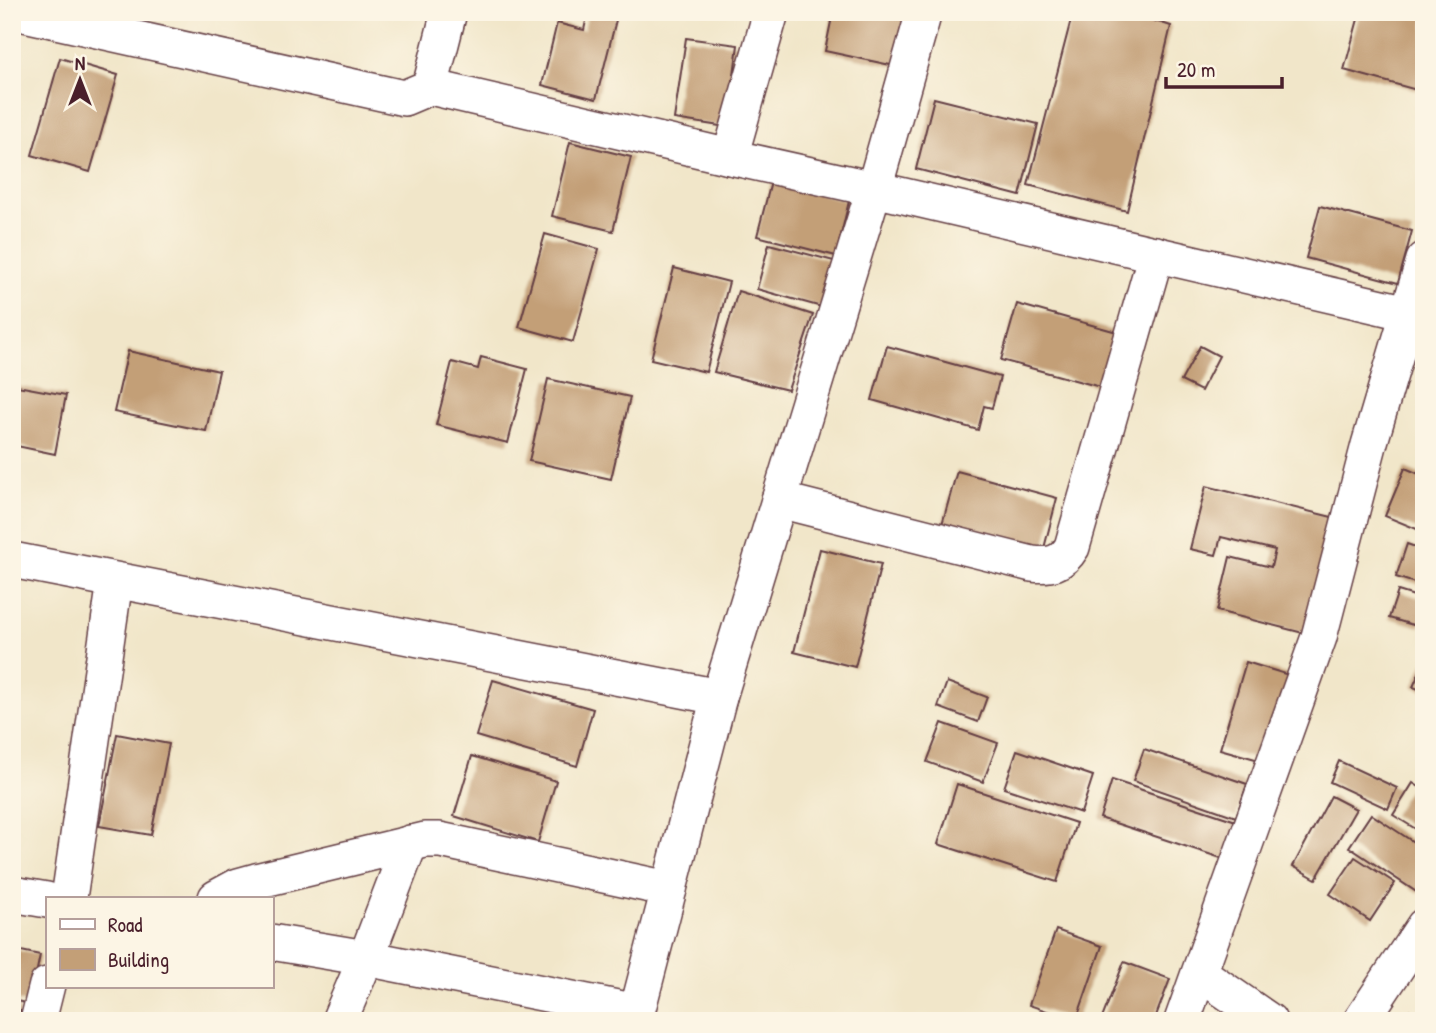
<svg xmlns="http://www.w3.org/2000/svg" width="1436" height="1033" font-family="'Patrick Hand',sans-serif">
<rect width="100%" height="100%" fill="#fcf5e5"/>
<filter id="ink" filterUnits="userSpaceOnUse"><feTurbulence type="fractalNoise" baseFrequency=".0143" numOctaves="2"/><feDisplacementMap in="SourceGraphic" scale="14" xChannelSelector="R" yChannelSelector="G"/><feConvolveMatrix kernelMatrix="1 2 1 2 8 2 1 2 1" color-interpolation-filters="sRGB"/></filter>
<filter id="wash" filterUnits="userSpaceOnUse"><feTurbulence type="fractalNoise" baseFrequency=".00686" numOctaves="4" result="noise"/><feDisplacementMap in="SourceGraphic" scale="28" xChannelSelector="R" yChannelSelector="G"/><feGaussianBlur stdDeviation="1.57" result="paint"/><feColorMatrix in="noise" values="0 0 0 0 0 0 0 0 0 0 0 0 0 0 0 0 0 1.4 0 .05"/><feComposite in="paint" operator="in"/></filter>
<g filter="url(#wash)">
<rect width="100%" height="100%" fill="#f1e6c9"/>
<g id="blocks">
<g fill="#c39f77">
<path d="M588,12H618L596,99L542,85L557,23L584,30Z"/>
<path d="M833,12H906L895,66L825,51Z"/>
<path d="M1073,12H1127L1171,26L1127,211L1028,185Z"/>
<path d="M1360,12H1416L1424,14V92L1344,70Z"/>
<path d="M686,38L738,45L727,127L674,119Z"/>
<path d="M60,58L118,75L90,172L32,155Z"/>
<path d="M934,98L1038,124L1020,196L916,169Z"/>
<path d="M570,142L631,157L613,231L552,216Z"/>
<path d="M771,182L849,201L836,256L757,236Z"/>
<path d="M1320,206L1412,231L1398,283L1306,258Z"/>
<path d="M545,234L599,249L573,342L519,327Z"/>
<path d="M769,244L849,265L836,311L757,289Z"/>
<path d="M674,268L729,282L706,372L651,359Z"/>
<path d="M738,291L813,315L788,390L714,372Z"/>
<path d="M1017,304L1131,336L1115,391L1001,360Z"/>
<path d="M887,346L1000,377L992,408L984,406L978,430L872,400Z"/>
<path d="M1200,346L1219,356L1201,391L1181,381Z"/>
<path d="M128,351L219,371L206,431L114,412Z"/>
<path d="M481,357L527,369L508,443L436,425L452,362L478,369Z"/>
<path d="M548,379L630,397L611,479L529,461Z"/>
<path d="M12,385L66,395L55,454L12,445Z"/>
<path d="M1405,468L1424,476V532L1385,516Z"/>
<path d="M957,471L1057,498L1042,556L941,528Z"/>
<path d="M1206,486L1340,519L1311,635L1217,611L1230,557L1271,567L1275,550L1221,537L1216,555L1190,549Z"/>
<path d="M1407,544L1424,550V586L1396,577Z"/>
<path d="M820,549L881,564L855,667L794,652Z"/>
<path d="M1398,591L1424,599V615L1420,627L1389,618Z"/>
<path d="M1246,662L1292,676L1266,762L1220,749Z"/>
<path d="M1424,662V691L1413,687Z"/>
<path d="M493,680L593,709L577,766L476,736Z"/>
<path d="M947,682L987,697L978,722L938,707Z"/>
<path d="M942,723L998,743L983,782L927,762Z"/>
<path d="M117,734L169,744L151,835L99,826Z"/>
<path d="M1144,749L1247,784L1236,817L1133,781Z"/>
<path d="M1017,750L1093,776L1081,813L1004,788Z"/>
<path d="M472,756L556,781L538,842L454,816Z"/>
<path d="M1339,761L1397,788L1388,809L1330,782Z"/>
<path d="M1112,780L1248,825L1236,863L1100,818Z"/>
<path d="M1413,783L1424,790V834L1393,815Z"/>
<path d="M957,784L1076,823L1057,882L938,844Z"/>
<path d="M1331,796L1356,809L1316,879L1293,866Z"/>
<path d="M1371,814L1424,849V884L1418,893L1349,847Z"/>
<path d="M1355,857L1395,883L1370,921L1330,894Z"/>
<path d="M1056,930L1102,946L1076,1021L1029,1005Z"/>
<path d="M12,949L40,955L30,1004L12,1000Z"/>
<path d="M1124,962L1170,979L1154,1021H1101Z"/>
<path d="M12,1008L20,1010L18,1021H12Z"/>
<path d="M1410,1010L1424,1019V1021H1403Z"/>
</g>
</g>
</g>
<g filter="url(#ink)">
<use href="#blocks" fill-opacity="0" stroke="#633d43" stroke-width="2"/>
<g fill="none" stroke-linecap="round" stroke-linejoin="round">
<g stroke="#633d43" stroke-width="38">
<g id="minor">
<path d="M15,12L404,98L430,87L730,157"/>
<path d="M771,12L730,157L874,189L924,12"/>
<path d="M430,87L449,12"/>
<path d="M779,500L1032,564C1050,566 1062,564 1072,547L1156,254"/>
<path d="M12,560L719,697"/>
<path d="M12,894L47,900"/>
<path d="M69,898L115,581"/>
<path d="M216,898L238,886L256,881L425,840H440L669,889"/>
<path d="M271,942L366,958L637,1012L719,697L874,189L1408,313L1424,322"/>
<path d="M1201,974L1269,1021"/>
<path d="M38,1021L47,985"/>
<path d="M339,1021L366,958L410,843"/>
<path d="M1182,1021L1319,637L1369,445L1424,260"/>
<path d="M1361,1021L1424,926"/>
</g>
</g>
<use href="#minor" stroke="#fff" stroke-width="35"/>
</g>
</g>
<rect width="1436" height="1033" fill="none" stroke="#fcf5e5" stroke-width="42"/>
<rect x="46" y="897" width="228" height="91" fill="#fcf5e5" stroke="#b59f9b" stroke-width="2"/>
<rect x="60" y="919" width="35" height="10" fill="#ffffff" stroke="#b59f9b" stroke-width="2"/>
<text x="108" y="932" font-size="21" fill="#4a1f2b">Road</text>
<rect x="60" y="949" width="35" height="21" fill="#c39f77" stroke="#b59f9b" stroke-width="2"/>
<text x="108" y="967" font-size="21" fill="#4a1f2b">Building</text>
<g transform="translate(80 80)" stroke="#fcf5e5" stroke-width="5" paint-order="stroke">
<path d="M0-5L12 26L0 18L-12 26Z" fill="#4a1f2b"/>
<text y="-10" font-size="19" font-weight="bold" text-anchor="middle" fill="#4a1f2b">N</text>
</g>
<path d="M1166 77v10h116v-10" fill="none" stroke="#4a1f2b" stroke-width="3.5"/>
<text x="1177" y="77" font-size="21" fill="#4a1f2b" stroke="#fcf5e5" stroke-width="5" paint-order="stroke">20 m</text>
</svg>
